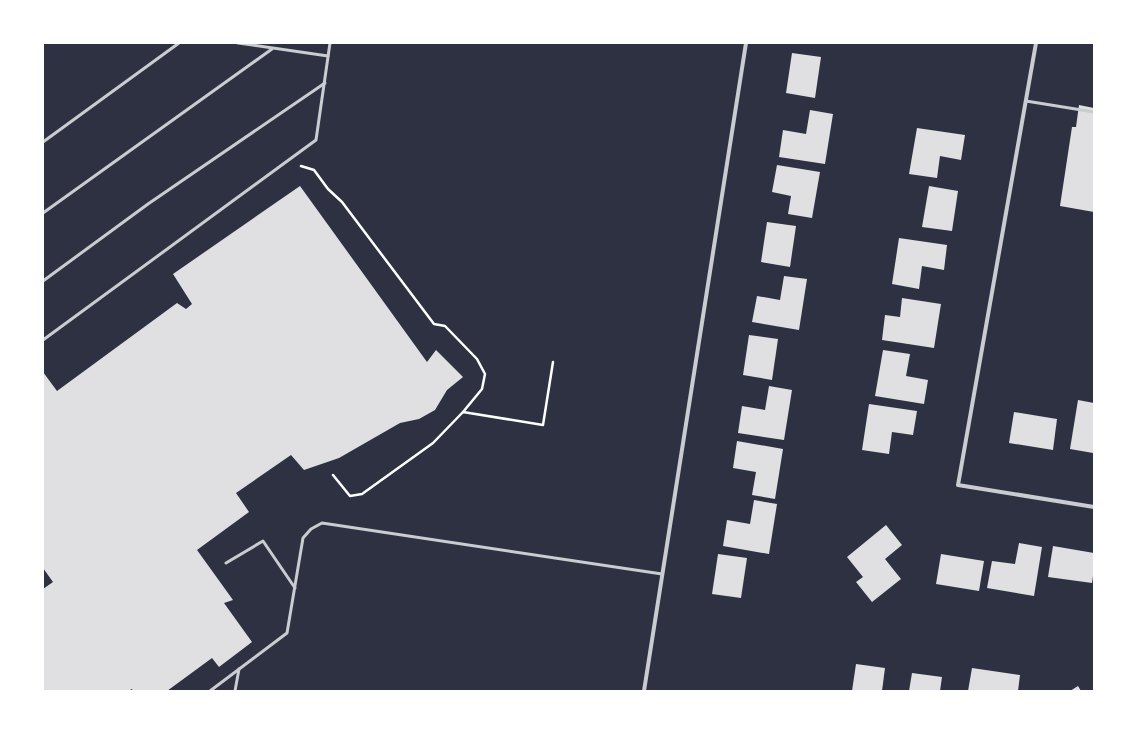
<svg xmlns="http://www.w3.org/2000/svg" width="1137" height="734" font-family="'Exo 2',sans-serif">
<rect width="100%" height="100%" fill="#2d3142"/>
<g fill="#e0e0e3">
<path d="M792,53L821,57L815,98L786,93Z"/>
<path d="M1079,105L1094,108V212L1060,206L1072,127H1076Z"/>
<path d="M810,110L833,114L825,164L779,157L783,130L806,134Z"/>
<path d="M917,128L965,135L961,160L940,156L937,178L909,174Z"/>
<path d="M777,165L820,172L812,218L788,214L791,196L772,192Z"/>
<path d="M300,186L427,362L436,350L463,377L447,390L435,410L419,419L400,423L339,458L304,470L291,455L236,493L249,512L197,550L233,600L224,603L252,642L219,667L212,658L167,691H133L132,689L128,691H43V589L53,582L43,568V372L57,391L177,303L186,309L192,304L173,274Z"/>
<path d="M929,186L958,191L952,231L922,227Z"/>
<path d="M767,222L796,226L790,267L761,262Z"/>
<path d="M899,238L947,245L944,270L922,266L919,289L892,284Z"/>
<path d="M784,276L807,279L799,330L752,322L757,296L780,300Z"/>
<path d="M902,298L941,304L934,348L882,340L885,315L900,317Z"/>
<path d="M749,335L778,339L772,380L743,375Z"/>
<path d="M883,350L910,354L906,376L928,380L924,404L875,396Z"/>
<path d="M769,386L792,390L784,440L738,433L742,406L765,410Z"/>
<path d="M1078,400L1094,403V446L1093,453L1070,449Z"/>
<path d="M869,404L917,411L913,435L892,432L889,454L862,450Z"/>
<path d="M1014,412L1057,419L1053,450L1009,443Z"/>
<path d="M737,441L783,449L775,499L752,495L756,472L733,468Z"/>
<path d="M754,500L777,504L769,554L723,546L727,520L750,524Z"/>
<path d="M886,525L902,545L885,559L901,579L872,602L856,582L863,577L847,557Z"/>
<path d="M1019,543L1042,547L1034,596L987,588L992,561L1015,564Z"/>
<path d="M1053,546L1094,553V569L1092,583L1048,577Z"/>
<path d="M718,554L747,558L741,598L712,594Z"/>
<path d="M941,554L984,561L979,591L936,584Z"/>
<path d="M856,664L885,668L882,691H852Z"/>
<path d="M972,668L1020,675L1018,691H968Z"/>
<path d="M912,673L942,677L940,691H909Z"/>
<path d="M1078,686L1081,691H1070Z"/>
</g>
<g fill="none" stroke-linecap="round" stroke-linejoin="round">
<g stroke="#fff" stroke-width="2.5">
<path d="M301,166L314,170L328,189L342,202L434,324L445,326L477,359L485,374L482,389L463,412"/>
<path d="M333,475L350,496L362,494L433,443L463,412L543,425L553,362"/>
</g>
<g stroke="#caccd0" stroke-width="3">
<path d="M238,43L328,56"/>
<path d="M1026,101L1094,112"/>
<path d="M43,142L179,43"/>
<path d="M43,213L272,49"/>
<path d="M43,281L148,204L325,83"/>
<path d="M43,340L316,140L330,43"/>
<path d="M226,563L263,541L295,588"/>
<path d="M210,691L287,633L303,538L311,529L322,523L662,574"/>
<path d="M235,691L239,669"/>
</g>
<g stroke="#caccd0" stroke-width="4">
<path d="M1036,43L958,485L1094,507"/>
<path d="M644,691L746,43"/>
</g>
</g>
<rect width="1137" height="734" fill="none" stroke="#ffffff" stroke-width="88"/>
</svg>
